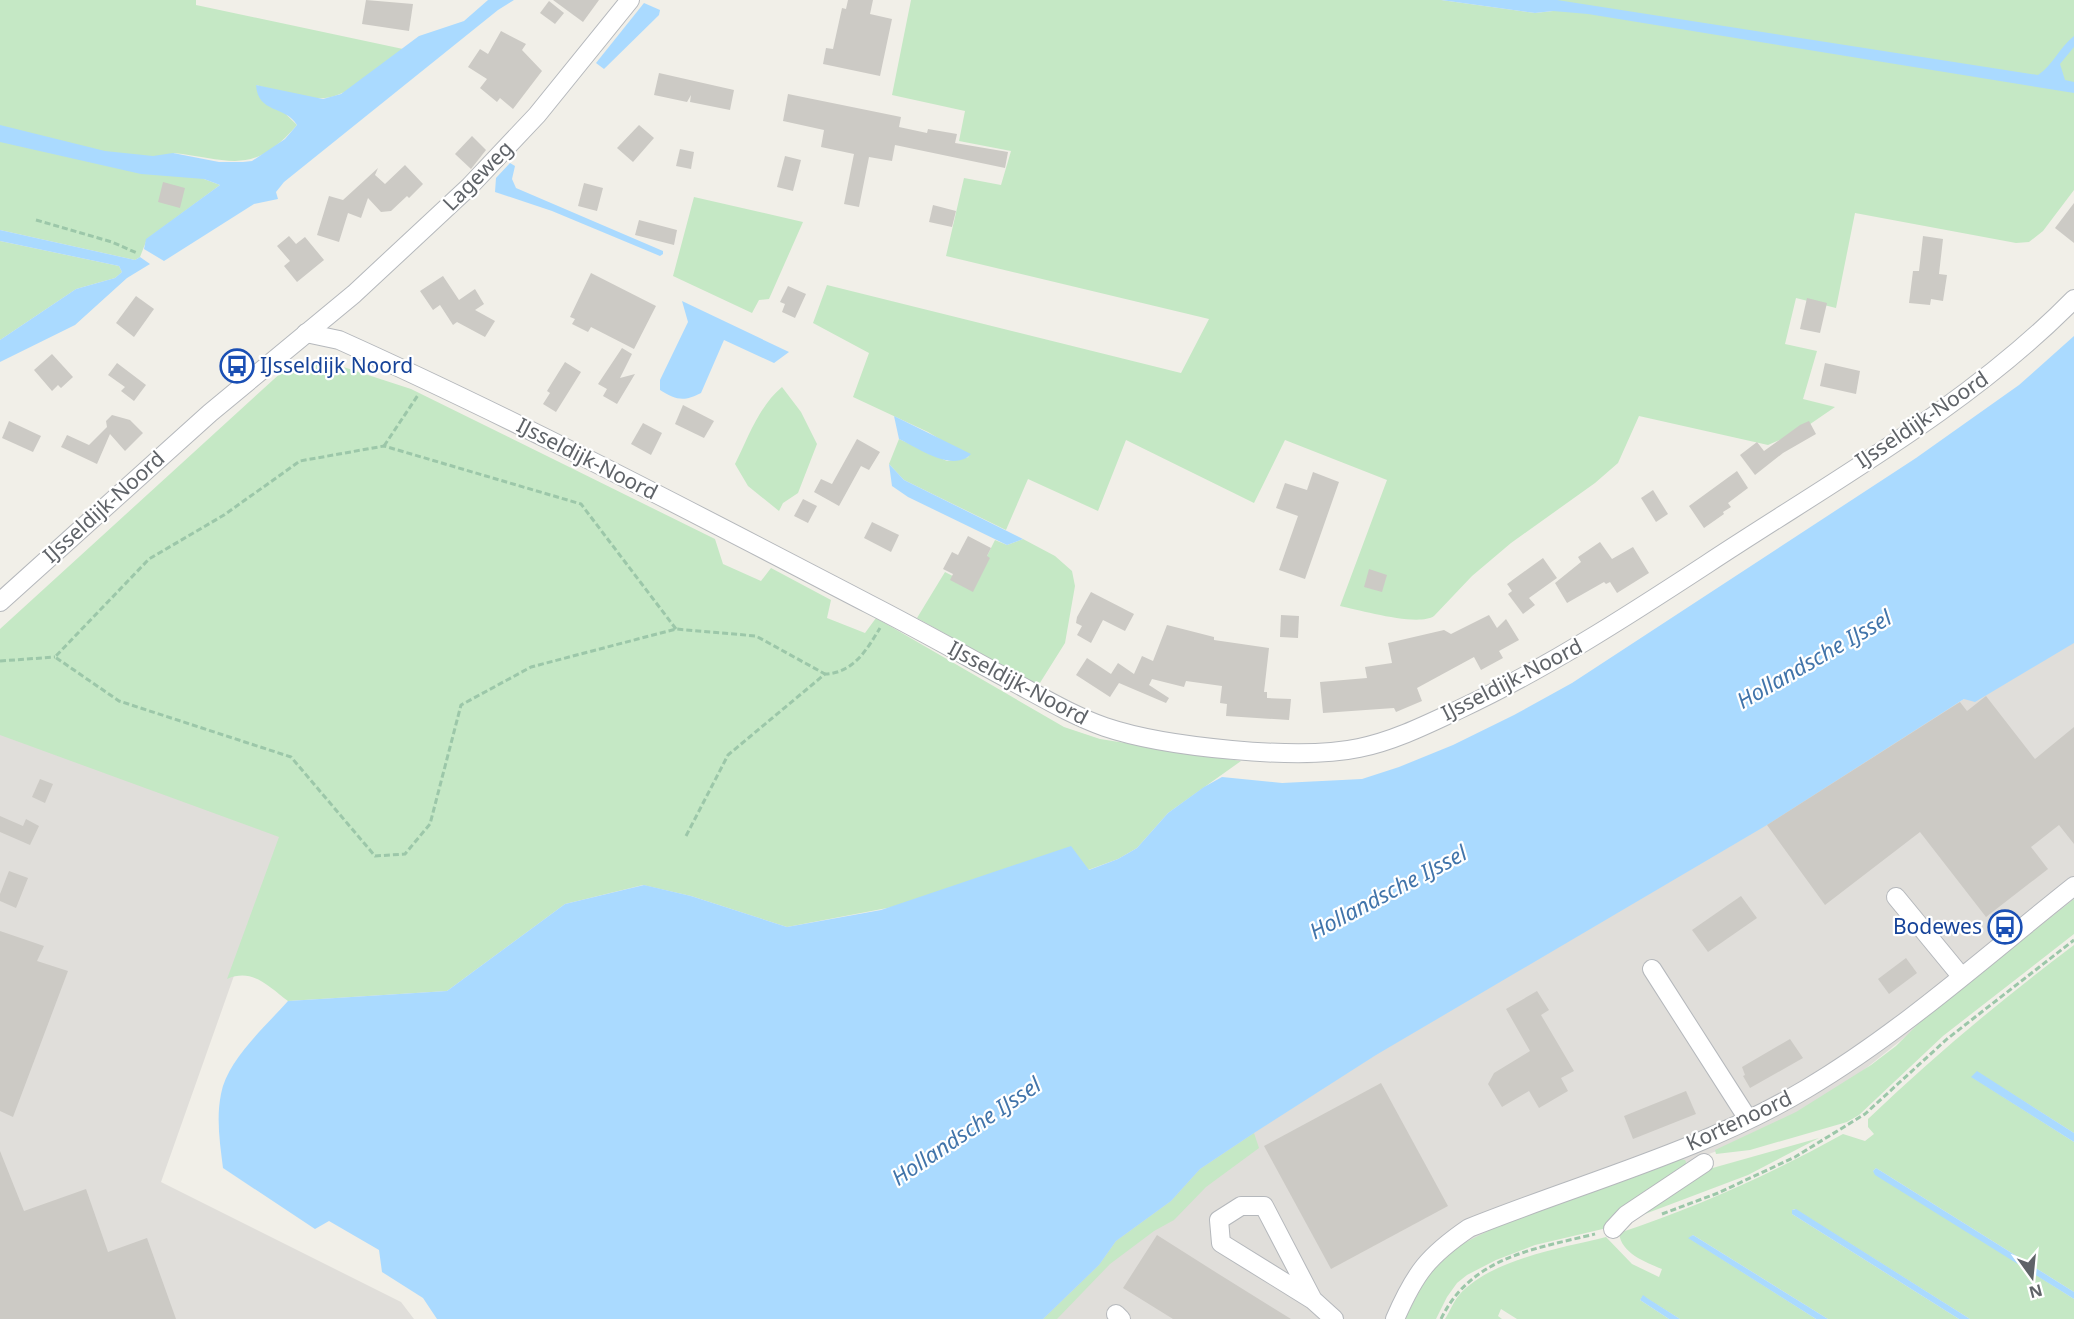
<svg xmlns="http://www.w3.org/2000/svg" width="2074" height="1319" font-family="'Noto Sans',sans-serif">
<rect width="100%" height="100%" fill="#f1efe8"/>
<g fill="#e0deda">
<path d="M2074,633V902L1825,1101L1722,1149L1463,1248L1411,1319H1020L1156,1185Z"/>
<path d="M0,722L287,826L161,1182L401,1302L414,1319H0Z"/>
</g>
<g fill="#c5e8c5">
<path d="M0,0H196V5L403,49C380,66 353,95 325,98C306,100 275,90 256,85L297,125C252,177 231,159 173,153L204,179L220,185L147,239L140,257L135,260L0,230Z"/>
<path d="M911,0H1441L1535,13L1553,11L1556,0H2074V190L2043,231L2029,242L2016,243L1855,213L1836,308L1796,298L1785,344L1817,351L1803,399L1835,407L1800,431L1768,445L1639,416L1618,463L1595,483L1511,543L1472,576L1434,616C1418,627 1360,610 1340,606L1387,480L1285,440L1254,503L1126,440L1098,511L1028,479L1006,530L904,480L889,464L899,439L947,461L969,457L928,432L853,397L869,353L813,323L827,285L1181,373L1209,319L946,256L964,178L1001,185L1011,151L959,141L965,111L892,95Z"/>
<path d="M694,197L803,222L769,299L759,300L752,313L673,276Z"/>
<path d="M0,241L119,266L122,272L115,278L76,289L0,340Z"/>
<path d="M325,361L411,389L715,539L723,564L761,581L771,568L831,600L827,618L865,633L876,618L1064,727L1100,739L1241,761L1168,813L1137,848L1118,859L1088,870L787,927L691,896L643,885L565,904L447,991L288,1001C268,986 253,968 227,979L279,837L0,735V629L284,370L308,362Z"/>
<path d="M782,387L801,412L817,444L798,493L783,503L779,511L748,486L735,464C748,438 759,406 782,387Z"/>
<path d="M1023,539L1055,556L1072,571L1075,586L1065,643L1038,686L917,618L945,572L972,586L995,540L1007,545Z"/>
<path d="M2074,899V934L1943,1036L1859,1115L1847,1122L1750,1150L1716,1154L1715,1150L1796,1112L1871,1065L1896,1046L1922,1020Z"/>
<path d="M2074,945V1133L1977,1072L1972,1077L2074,1142V1292L1876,1168L1873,1171L2074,1299V1319H1970L1795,1209L1792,1210V1214L1959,1319H1828L1693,1235L1689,1238L1816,1319H1680L1643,1296L1640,1300L1669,1319H1517L1501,1309L1498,1316L1502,1319H1445C1450,1311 1454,1301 1459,1295C1491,1259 1562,1248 1606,1237L1632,1264L1659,1277L1662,1269C1645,1262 1621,1253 1619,1233C1697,1207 1771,1174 1843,1134L1865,1141L1874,1134L1868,1127V1119C1934,1056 2002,999 2074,945Z"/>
<path d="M1254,1133L1259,1148L1206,1187L1174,1220L1154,1231L1110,1264L1057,1319H1043L1099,1265L1116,1241L1171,1201L1200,1169Z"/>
<path d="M1819,1138L1748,1175L1629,1220L1709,1169Z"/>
<path d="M1680,1159L1685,1160L1687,1164L1607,1228L1535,1245L1496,1260L1467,1275L1457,1283L1447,1297L1436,1319H1405L1428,1275L1460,1245L1514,1218Z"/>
</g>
<g fill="#aadaff">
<path d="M488,0H514L498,10L284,182L276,192L278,199L254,204L164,261L144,249L146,239L220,185L204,179L141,174L0,142V125L105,151L153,156L173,153L219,162H243L252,161L285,139L297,125C285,105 258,114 256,85L323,99L341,94L419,36L464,21Z"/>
<path d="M1441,0H1557L2038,75C2053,65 2058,49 2074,36V47L2060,64L2065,80L2074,82V93L1588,14L1553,11L1535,13Z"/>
<path d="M644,3L660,10L659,15L604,69L596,63Z"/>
<path d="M510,163L515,166L512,179L516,188L663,251V254L660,256L552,211L495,192L496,178Z"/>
<path d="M0,230L135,260L140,257L150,264L127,278L75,325L0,362V340L76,289L115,278L122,272L119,266L0,241Z"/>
<path d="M682,301L789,352L774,363L724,340L701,393C684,402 676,400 660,390V380L688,322Z"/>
<path d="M2074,336V643L1975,702L1964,699L1767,825L1376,1055L1254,1133L1200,1169L1171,1201L1116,1241L1099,1265L1043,1319H437L423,1298L382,1272L379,1250L329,1221L315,1229L223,1168C220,1143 216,1119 221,1094C227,1060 266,1026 288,1001L447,991L565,904L644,885L691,896L787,927L881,910L1071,846L1089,870L1118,859L1137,848L1168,813L1204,787L1222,777L1282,783L1362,779L1399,767L1453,745L1514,715L1572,683L1916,458L2019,385Z"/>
<path d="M894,416L971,454C953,473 918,448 899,439Z"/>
<path d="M889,464L904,480L1023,539L1007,545L908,497L892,486Z"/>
<path d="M1977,1071L2074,1133V1142L1971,1077Z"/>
<path d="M1876,1168L2074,1292V1299L1875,1175L1873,1171Z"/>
<path d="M1796,1209L1970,1319H1959L1792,1214V1210Z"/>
<path d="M1693,1235L1828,1319H1816L1688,1238Z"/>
<path d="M1643,1295L1647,1298L1680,1319H1669L1640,1300Z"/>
</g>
<g fill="#cccac5">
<path d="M366,0L413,4L409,31L362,24Z"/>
<path d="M553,0H599L583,22Z"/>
<path d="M848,0H873L870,14L892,19L880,76L823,64L826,48L833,49L842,8L846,9Z"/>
<path d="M549,1L564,13L555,24L540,13Z"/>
<path d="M501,31L526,44L522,50L542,71L513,109L500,98L497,102L480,88L487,79L468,67L480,49L488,54Z"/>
<path d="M659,73L734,90L730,110L690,102L691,95L687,102L654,95Z"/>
<path d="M788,94L901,117L899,127L927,133L928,129L957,134L955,143L1008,152L1005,168L895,145L892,161L869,157L859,207L844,204L854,154L821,147L824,130L783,121Z"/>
<path d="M639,125L654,138L633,162L617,148Z"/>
<path d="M472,136L486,150L471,169L455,154Z"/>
<path d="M680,149L694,152L691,169L676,166Z"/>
<path d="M785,156L801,160L793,191L777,187Z"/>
<path d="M405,165L423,184L409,198L407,196L391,211L381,212L368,198L361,218L348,213L339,242L317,235L329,196L343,200L378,168L375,175L385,184Z"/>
<path d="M163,182L185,188L180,208L158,202Z"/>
<path d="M584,183L603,188L597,211L578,206Z"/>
<path d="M2074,203V243L2055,228Z"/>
<path d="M933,205L956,211L952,227L929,222Z"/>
<path d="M639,220L677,230L674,245L635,235Z"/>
<path d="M289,236L296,244L305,237L324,260L297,282L284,266L290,261L277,246Z"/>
<path d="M1923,236L1943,239L1939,274L1947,275L1943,301L1931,299L1930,305L1909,303L1913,271H1919Z"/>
<path d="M591,273L656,306L634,349L591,327L588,332L572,324L575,319L570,317Z"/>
<path d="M443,276L459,300L475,289L484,304L475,310L495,321L485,337L457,322L453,325L440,305L433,310L420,291Z"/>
<path d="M788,286L806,294L795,318L782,312L785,304L780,302Z"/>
<path d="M136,296L154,309L134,337L116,323Z"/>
<path d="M1807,298L1827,303L1820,333L1800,329Z"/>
<path d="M622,348L632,354L620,378L635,374L617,404L603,396L607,389L598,384Z"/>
<path d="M52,354L73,377L61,388L58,385L52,391L34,370Z"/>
<path d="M565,362L581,372L556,412L543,404L550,393L547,391Z"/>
<path d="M117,363L146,385L134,401L121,391L125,387L108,375Z"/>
<path d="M1825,363L1860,371L1856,394L1820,386Z"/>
<path d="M683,405L714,421L704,438L675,424Z"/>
<path d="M112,415L130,420L143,433L125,451L110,434L97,464L61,447L67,435L89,445L107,427L106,421Z"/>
<path d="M9,421L41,436L33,452L2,438Z"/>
<path d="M1809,421L1816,434L1783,453L1755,475L1740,455L1757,442L1764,451L1800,425Z"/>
<path d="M643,423L662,433L651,455L631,444Z"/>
<path d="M857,439L880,452L869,470L861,466L839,506L814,492L821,479L832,484Z"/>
<path d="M1737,471L1748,488L1728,503L1731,507L1723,512L1724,514L1704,528L1689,506Z"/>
<path d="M1313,472L1339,482L1305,579L1279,570L1298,516L1276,508L1285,483L1307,490Z"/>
<path d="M1653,490L1668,514L1656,522L1641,498Z"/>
<path d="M803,499L817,506L808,523L794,516Z"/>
<path d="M872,522L899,535L891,552L864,538Z"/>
<path d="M968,536L991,548L987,556L990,558L973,592L950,580L953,574L943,569L952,552L958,555Z"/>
<path d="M1600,542L1612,559L1633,547L1649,573L1617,593L1610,582L1606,584L1604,582L1567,603L1555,583L1581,562L1578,557Z"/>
<path d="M1543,558L1557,578L1529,598L1535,605L1523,614L1508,594L1512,591L1507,584Z"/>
<path d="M1369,569L1387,575L1382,592L1364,587Z"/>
<path d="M1091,592L1134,614L1125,631L1103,620L1091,643L1077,635L1082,626L1076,623L1077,617Z"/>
<path d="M1281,615L1299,616L1298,638L1280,637Z"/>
<path d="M1489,615L1497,628L1506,619L1519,640L1499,651L1503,658L1481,670L1474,657L1417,688L1422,701L1396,712L1394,708L1323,713L1320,682L1367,678L1365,667L1392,663L1388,643L1444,630L1451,634Z"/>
<path d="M1167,625L1214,637V640L1269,648L1264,692H1267V698L1291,699L1289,720L1226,716L1227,704L1220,703L1222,686L1186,681L1184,687L1152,679L1149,685L1169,698L1166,703L1119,683L1110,697L1076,675L1087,658L1111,674L1118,663L1134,674L1142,656L1153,661Z"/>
<path d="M1986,696L2035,759L2074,727V844L2059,825L2031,847L2048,869L1986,917L1920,832L1825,905L1767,825L1960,702L1967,711Z"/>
<path d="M40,779L53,784L45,803L32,797Z"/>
<path d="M0,816L23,826L26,819L39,826L30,845L0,832Z"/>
<path d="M9,871L28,878L16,908L0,901V894Z"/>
<path d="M1741,896L1757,918L1708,952L1692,930Z"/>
<path d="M0,931L44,946L37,961L68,971L13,1117L0,1111Z"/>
<path d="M1906,958L1917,973L1889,994L1878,979Z"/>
<path d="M1537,991L1549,1010L1541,1015L1574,1071L1561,1078L1568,1091L1539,1108L1529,1091L1502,1107L1488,1084L1494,1073L1530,1051L1506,1009Z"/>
<path d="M1790,1039L1803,1058L1750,1088L1743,1076L1745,1075L1742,1067Z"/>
<path d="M1381,1083L1448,1206L1331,1269L1264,1146Z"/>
<path d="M1686,1091L1696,1114L1633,1139L1624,1116Z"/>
<path d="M0,1151L24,1211L86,1189L108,1252L147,1238L176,1319H0Z"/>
<path d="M1157,1235L1217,1273L1291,1319H1173L1123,1288Z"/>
</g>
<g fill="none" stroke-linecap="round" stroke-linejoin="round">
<g stroke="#b5b8bc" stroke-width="20">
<g id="minor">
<path d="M306,333L339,340C519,421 694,513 869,604C916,628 962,654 1008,679C1040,696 1071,715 1105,727C1164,747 1299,761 1359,748C1394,741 1428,724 1460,709C1547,668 1626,617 1707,564C1831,482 1969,406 2074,299"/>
<path d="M0,602L210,413L354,294L470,186L537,115L630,0"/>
<path d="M1896,897L1961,976"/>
<path d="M1652,969L1748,1119"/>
<path d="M1613,1229L1626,1215L1704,1163"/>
<path d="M1313,1300L1264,1206H1241L1219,1220L1221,1243L1313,1300L1334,1319"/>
<path d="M1116,1314L1121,1319"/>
<path d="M1395,1319C1415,1273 1428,1256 1469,1228C1581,1183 1702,1151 1806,1089C1902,1032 1987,955 2074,886"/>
</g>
</g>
<g stroke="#9cc7a9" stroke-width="3" stroke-dasharray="6 3" stroke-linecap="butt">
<path d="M36,220L112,242L137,253"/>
<path d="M384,446L418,395"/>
<path d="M676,629L581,504L384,446L300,461L224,515L149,559L55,657L119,701L291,757L375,856L405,854L430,824L461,705L531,667L676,629L756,636L825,674"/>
<path d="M0,661L55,657"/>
<path d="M686,836L728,755L825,674C853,673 866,651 880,628"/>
<path d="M1662,1214L1718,1193L1795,1157L1865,1114L1947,1039L2074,940"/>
<path d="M1441,1319C1471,1257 1534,1249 1595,1234"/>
</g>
<use href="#minor" stroke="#fff" stroke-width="18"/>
</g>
<defs>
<g id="bus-ring" transform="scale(1.725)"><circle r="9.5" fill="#fff" stroke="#1a4fb4" stroke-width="1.5"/><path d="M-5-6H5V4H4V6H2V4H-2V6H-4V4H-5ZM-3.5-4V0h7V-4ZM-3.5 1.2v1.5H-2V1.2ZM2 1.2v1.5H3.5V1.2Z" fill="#1a4fb4"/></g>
</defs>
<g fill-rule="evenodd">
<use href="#bus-ring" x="237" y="366"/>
<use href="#bus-ring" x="2005" y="927"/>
</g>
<g text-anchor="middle" stroke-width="4.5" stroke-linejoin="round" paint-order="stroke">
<g font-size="21" fill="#5f6368" stroke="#fff">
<text transform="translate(478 176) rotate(-45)" y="7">Lageweg</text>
<text transform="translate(1922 420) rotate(-34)" y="7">IJsseldijk-Noord</text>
<text transform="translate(587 459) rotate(27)" y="7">IJsseldijk-Noord</text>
<text transform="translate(104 507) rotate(-42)" y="7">IJsseldijk-Noord</text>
<text transform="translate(1512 680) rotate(-27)" y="7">IJsseldijk-Noord</text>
<text transform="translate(1018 683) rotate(28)" y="7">IJsseldijk-Noord</text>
<text transform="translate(1739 1121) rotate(-25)" y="7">Kortenoord</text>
</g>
<g font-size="21" fill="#164399" stroke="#fff" text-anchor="start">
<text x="260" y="373">IJsseldijk Noord</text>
<text x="1982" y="934" text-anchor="end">Bodewes</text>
</g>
<g font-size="22" font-style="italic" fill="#4174aa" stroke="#fff">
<text transform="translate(1814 659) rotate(-30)" y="8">Hollandsche IJssel</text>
<text transform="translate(1388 892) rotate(-28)" y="8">Hollandsche IJssel</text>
<text transform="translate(966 1131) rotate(-34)" y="8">Hollandsche IJssel</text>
</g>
</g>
<g transform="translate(2032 1277) rotate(165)" stroke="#ffffff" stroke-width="4.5" paint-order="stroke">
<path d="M0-4.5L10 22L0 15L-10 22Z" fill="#5f6368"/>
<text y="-9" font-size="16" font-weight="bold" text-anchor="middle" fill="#5f6368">N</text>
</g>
</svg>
